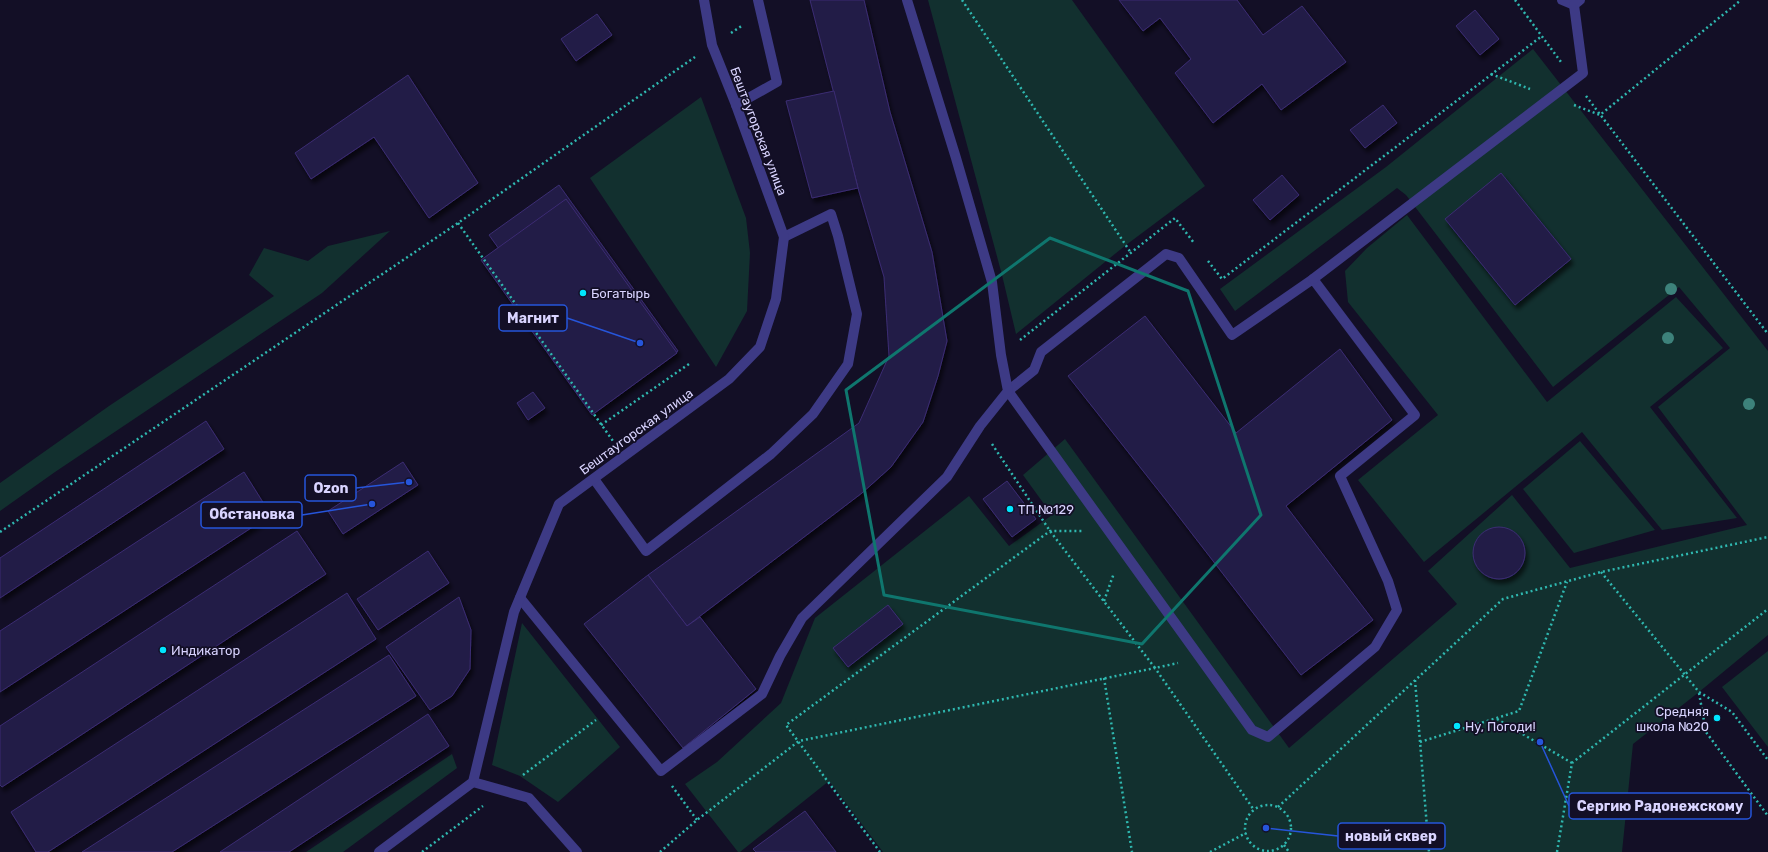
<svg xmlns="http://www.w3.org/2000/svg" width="1768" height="852" font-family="Rubik,sans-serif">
<defs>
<filter id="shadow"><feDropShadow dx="2.5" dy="4.5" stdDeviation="2" flood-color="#0009"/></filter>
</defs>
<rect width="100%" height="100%" fill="#130f26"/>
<g fill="#12302f">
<path d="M928,0H1072L1205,186L1126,245L1016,334L1002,275Z"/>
<path d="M1533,49L1768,351V635L1699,692L1633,744L1622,852H883L829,781L740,852H738L685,784L717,762L781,703L815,618L969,496L1009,546L1052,515L1023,475L1065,439L1289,748L1457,604L1428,571L1512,495L1570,568L1747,525L1658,407L1730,348L1679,287L1553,387L1406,195L1397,188L1235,311L1220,289L1386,167Z"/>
<path d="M701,97L746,218L750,253L747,311L716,367L590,178Z"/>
<path d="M1407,215L1547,402L1676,297L1723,348L1650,407L1737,518L1662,530L1582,432L1424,562L1358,480L1438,415L1348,302L1345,271L1367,248Z"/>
<path d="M390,231L322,293L55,472L0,511V483L109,406L274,296L249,275L264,248L308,261L328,246Z"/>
<path d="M1580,441L1655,530L1574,553L1523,489Z"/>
<path d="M522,623L620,747L558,802L520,776L492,765Z"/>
<path d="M1768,651V747L1722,687Z"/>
<path d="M452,754L457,768L343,852H306Z"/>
</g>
<g fill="#241b47" stroke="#3b2d73" filter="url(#shadow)">
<path d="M810,0H864L890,112L932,252L947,341L938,376L923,422L891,467L862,493L687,626L648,575L859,423L889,356L884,277L858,188Z"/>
<path d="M1119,0H1237L1263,35L1302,6L1346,62L1281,110L1262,84L1213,123L1175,73L1191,59L1160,18L1143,31Z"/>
<path d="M1475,10L1499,39L1480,55L1456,26Z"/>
<path d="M597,14L612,35L576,61L561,39Z"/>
<path d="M408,75L478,183L429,218L374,137L311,179L295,153Z"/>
<path d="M834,91L858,188L812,198L786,101Z"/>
<path d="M1383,105L1397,123L1365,148L1350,130Z"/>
<path d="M1501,173L1571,259L1515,305L1445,219Z"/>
<path d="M1282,175L1299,195L1270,220L1253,200Z"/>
<path d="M559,185L678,351L608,401L489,235Z"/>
<path d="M566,199L677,353L592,415L481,260Z"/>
<path d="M1145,316L1236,433L1340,349L1392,420L1286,506L1373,620L1301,675L1166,500L1068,376Z"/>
<path d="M533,392L545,408L528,420L517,403Z"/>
<path d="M206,421L224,449L0,598V558Z"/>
<path d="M403,462L418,485L343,534L328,511Z"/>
<path d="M244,472L271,515L0,692V631Z"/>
<path d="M1007,481L1036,519L1012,537L983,499Z"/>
<circle cx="1499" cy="553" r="26"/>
<path d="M297,531L326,574L2,787L0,785V726Z"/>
<path d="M428,551L449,583L378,630L357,599Z"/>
<path d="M648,575L687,626L700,617L756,689L683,748L584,624Z"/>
<path d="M347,593L376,639L48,852H36L11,812Z"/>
<path d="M459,597L471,630L470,669L452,696L430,710L386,647Z"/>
<path d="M888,605L903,624L848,667L833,648Z"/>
<path d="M389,655L416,696L172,852H82Z"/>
<path d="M428,714L449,746L289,852H220Z"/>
<path d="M805,811L836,852H756L753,849Z"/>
</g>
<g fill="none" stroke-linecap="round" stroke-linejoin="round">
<g stroke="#2fb8b0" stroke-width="2.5" stroke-dasharray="2 3" stroke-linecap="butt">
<path d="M962,0L1131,253"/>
<path d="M1515,0L1561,62"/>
<path d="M731,33L743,25"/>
<path d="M1491,74L1530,89"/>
<path d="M1586,96L1768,334"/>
<path d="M1574,105L1600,115L1741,0"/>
<path d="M458,223L613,441"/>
<path d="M1208,261L1222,279L1542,36"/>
<path d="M1020,340L1175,218L1194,243"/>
<path d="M601,425L689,364"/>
<path d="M992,444L1050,531L1155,668L1178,663"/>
<path d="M0,532L458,223L695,57"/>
<path d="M1601,572L1699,692L1732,712L1768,760"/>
<path d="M1104,601L1114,573"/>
<path d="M1104,678L1132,852"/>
<path d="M1415,680L1429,852"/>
<path d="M1699,693L1706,732L1768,816"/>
<path d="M1497,719L1572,763"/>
<path d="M1420,742L1519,711L1567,582"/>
<path d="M523,775L596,720"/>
<path d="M672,786L697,820"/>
<circle cx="1268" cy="828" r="23"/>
<path d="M1278,807L1503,599L1601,572L1768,537"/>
<path d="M1284,845L1289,852"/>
<path d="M422,852L483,806"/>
<path d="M660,852L697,820L799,741L1155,668L1254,810"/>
<path d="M880,852L786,725L1050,531H1084"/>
<path d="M1210,852L1246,833"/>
<path d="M1557,852L1572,763L1768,609"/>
</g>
<g stroke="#3d3a85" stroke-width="10">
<path d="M1562,0L1574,5"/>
<path d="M736,105L777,82L758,0"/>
<path d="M1166,254L1179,258L1232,335L1313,279L1415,415L1340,476L1388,581L1397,610L1375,647L1268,737L1252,730L1008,391L1034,370L1041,352Z"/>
<path d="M1313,279L1583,73L1574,5L1580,0"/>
<path d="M594,479L646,551L771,454L813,414L848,364L857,314L838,236L831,214L784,237"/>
<path d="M520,598L661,771L762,694L780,656L802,618L947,477L980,426L1008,391L1001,355L992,282L956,158L907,0"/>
<path d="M473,782L529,798L577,852"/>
</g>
<path stroke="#3d3a85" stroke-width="10" d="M379,852L473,782L514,612L559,504L729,379L760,347L776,299L784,237L736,105L712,45L704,0"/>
</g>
<g fill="#3d827b">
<circle cx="1671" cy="289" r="6"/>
<circle cx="1668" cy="338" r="6"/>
<circle cx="1749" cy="404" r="6"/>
</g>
<path fill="none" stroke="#0f766e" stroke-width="3" stroke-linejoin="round" d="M1050,238L1188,291L1261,515L1142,644L884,595L846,390Z"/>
<g fill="#00e5ff" stroke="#130f26" stroke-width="1.5">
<circle cx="583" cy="293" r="4"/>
<circle cx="1010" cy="509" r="4"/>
<circle cx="163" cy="650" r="4"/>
<circle cx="1717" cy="718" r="4"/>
<circle cx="1457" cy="726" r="4"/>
</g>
<g text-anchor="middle" stroke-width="3.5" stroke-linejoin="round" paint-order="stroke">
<g font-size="13" fill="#d9d4ff" stroke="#130f26">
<text transform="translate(759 131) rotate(69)" y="5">Бештаугорская улица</text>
<text transform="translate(636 431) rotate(-36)" y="5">Бештаугорская улица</text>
</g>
<g font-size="13" fill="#d9d4ff" stroke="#130f26" text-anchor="start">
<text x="591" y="298">Богатырь</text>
<text x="1018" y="514">ТП №129</text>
<text x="171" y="655">Индикатор</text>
<text x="1709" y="716" text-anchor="end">Средняя<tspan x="1709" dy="15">школа №20</tspan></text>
<text x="1465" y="731">Ну, Погоди!</text>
</g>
</g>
<path fill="none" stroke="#2655da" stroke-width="1.5" d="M640 343L567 318M409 482L356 488M372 504L302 515M1540 742L1569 806M1266 828L1338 836"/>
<g fill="#2655da" stroke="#130f26" stroke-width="1.5">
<circle cx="640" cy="343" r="4"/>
<circle cx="409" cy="482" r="4"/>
<circle cx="372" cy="504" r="4"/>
<circle cx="1540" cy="742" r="4"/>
<circle cx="1266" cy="828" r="4"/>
</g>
<g fill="#130f26" stroke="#2655da" stroke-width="1.5">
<rect x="499" y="305" width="68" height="26" rx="4"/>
<rect x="305" y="475" width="51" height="26" rx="4"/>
<rect x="201" y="502" width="101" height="26" rx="4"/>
<rect x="1569" y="793" width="182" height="26" rx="4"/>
<rect x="1338" y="823" width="107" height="26" rx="4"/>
</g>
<g font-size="14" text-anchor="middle" font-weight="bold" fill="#d9d4ff">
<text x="533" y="323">Магнит</text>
<text x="331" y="493">Ozon</text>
<text x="252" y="519">Обстановка</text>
<text x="1660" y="811">Сергию Радонежскому</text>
<text x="1391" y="841">новый сквер</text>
</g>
</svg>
